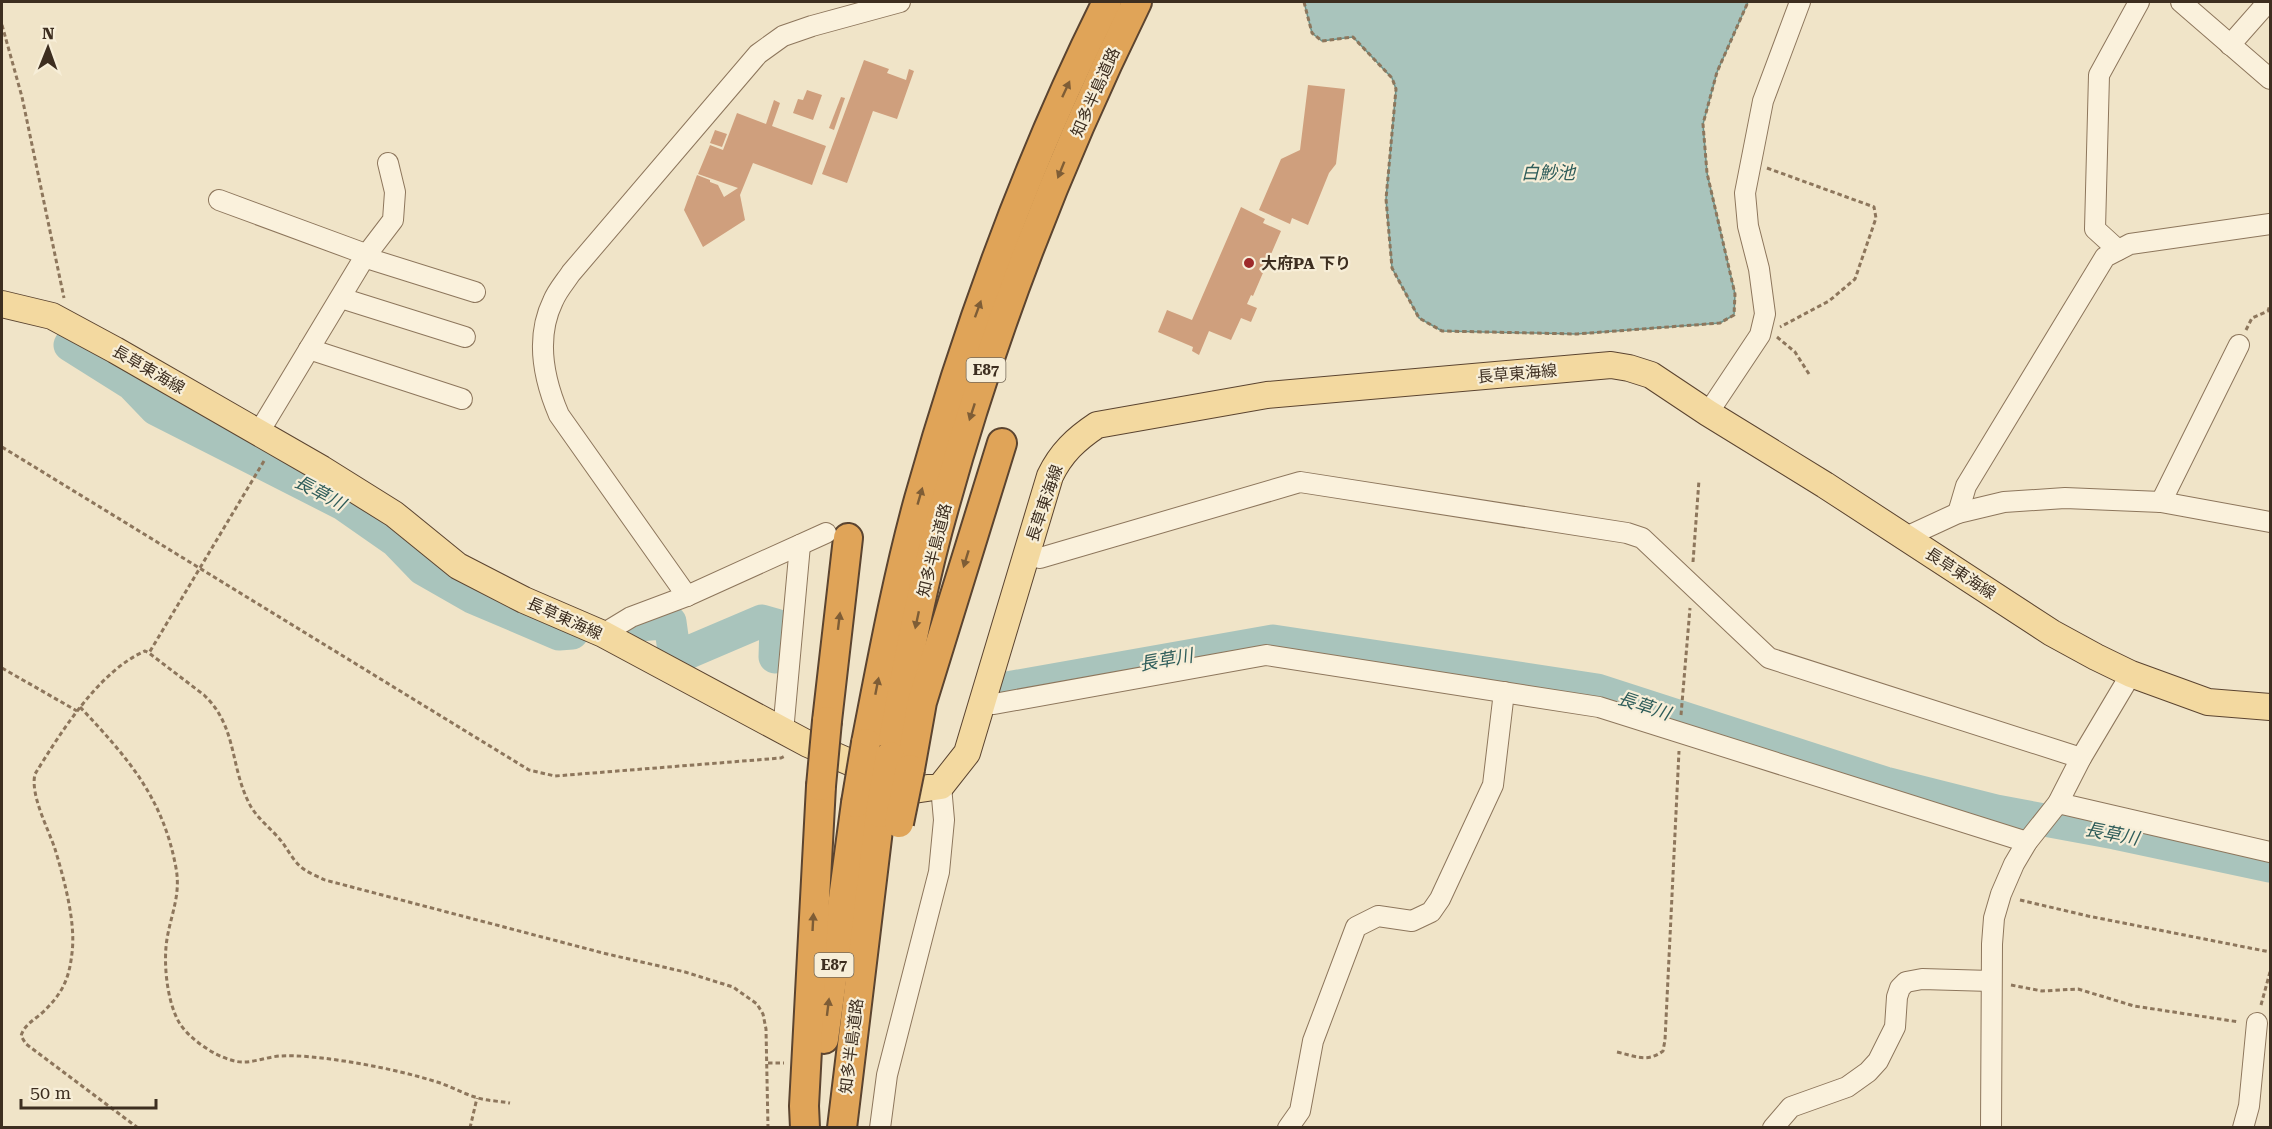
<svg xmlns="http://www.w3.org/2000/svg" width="2272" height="1129" font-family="'Roboto Serif','Noto Sans JP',serif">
<rect width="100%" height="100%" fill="#f0e4c8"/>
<path fill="#a9c4bc" stroke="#6f938a" stroke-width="1.5" d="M1304,2H1748L1717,72L1703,124L1707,173L1735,294L1734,315L1720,323L1576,334L1442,331L1419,318L1392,268L1386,199L1396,89L1392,78L1353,37L1322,41L1312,33Z"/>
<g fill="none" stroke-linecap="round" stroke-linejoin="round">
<g stroke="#a9c4bc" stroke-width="33">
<path d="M70,345L132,384L156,409L343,504L396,541L423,569L472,597L559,634L572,633"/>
<path d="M640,625L670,622L675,658L762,621L776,625L775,657"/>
<path d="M1007,688L1273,641L1597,690L1885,783L1996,811L2115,833L2270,866"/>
</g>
</g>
<g fill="#cf9f7d">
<path d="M864,60L889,69L887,73L906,80L909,69L914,71L897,119L873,111L847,183L822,174Z"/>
<path d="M1308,85L1345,89L1336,164L1329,173L1308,225L1292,218L1290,224L1259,210L1281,159L1300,150Z"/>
<path d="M807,90L822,95L813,120L793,113L798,99L803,100Z"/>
<path d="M841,97L845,98L834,130L829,128Z"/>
<path d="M774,100L780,103L772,126L826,146L812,185L753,163L740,195L745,220L703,247L684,210L697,175L710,180V182L718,185L724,197L738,188L698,174L710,145L723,150L737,113L766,124Z"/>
<path d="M715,130L727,134L722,147L710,143Z"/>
<path d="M1241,207L1265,219L1263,223L1281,231L1253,296L1251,295L1247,304L1257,308L1251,322L1241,318L1231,340L1209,331L1199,355L1192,351L1193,347L1158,332L1167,310L1192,320Z"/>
</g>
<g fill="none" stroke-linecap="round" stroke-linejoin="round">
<g stroke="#8d765c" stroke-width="22">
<g id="minor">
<path d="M2181,2L2270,79"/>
<path d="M2230,45L2268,2"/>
<path d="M219,200L360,252L373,260L475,292"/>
<path d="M2118,250L2095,229L2099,75L2139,2"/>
<path d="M341,298L465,337"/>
<path d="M309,349L462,399"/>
<path d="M1708,413L1760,335L1765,314L1759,269L1748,226L1745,193L1763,101L1800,2"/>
<path d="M259,432L364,258L393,220L395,192L388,163"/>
<path d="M2161,502L2239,345"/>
<path d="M1958,513L1966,486L2105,257L2130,244L2270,224"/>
<path d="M1906,537L1958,513L2004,502L2065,498L2161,502L2270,522"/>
<path d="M1026,555L1040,558L1300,482L1627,533L1642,538L1769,658L2081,758"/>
<path d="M687,596L559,415C544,380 535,338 553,301C557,291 565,282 571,273L758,54L783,36L812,26L900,2"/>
<path d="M603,634L631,617L687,596L826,533"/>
<path d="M982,703L994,704L1266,655L1599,707L2027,842"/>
<path d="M783,732L800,545"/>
<path d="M2058,803L2270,852"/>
<path d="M880,1128L887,1075L939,872L944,820L941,786"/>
<path d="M1288,1128L1300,1111L1313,1041L1356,927L1378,916L1412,921L1431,912L1440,899L1493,785L1504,692"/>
<path d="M1773,1128L1791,1107L1847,1087L1868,1072L1878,1061L1895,1027L1897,997L1900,988L1906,982L1922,979L1991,981"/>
<path d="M1991,1128L1992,944L1994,918L2001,894L2014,864L2027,842L2058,803L2081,758L2131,674"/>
<path d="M2243,1128L2249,1106L2257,1023"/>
</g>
</g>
<g stroke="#5b4430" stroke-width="28">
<path id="major" d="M2,304L52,316L115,350L322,469L394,514L458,566L524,600L603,634L808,744L914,790L941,786L967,753L1050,476C1061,453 1076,439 1097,425L1267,395L1611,365L1629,368L1651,375L1708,413L1825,485L2052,633L2096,657L2131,674L2208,702L2270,707"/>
</g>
<g stroke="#5b4430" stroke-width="32">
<g id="highway">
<path d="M827,721L848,538"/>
<path d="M866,743C882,661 897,579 919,499C967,328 1028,160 1107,2"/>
<path d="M890,756C906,672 921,587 945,504C993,331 1058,163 1137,2"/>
<path d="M910,769L922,702L1002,443"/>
<path d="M824,1039L856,803"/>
<path d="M805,1128L804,1106L821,786"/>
<path d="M842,1128L880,813"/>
</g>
</g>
<g stroke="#8d765c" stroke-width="3" stroke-dasharray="4.5 3" stroke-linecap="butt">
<path d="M1304,2L1312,33L1322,41L1353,37L1392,78L1396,89L1386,199L1392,268L1419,318L1442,331L1577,334L1720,323L1734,315L1735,294L1707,173L1703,124L1717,72L1748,2"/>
<path d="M2,25L22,97L64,298"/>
<path d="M1767,168L1874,207L1876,218L1855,279L1829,301L1780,327"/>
<path d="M2246,330L2252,318L2268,311L2270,305"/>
<path d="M1777,337L1795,352L1809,374"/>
<path d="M2,447L529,770L555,776L781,758L785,756"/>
<path d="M264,461L149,653L204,695C237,726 230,766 249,803C256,818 272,829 282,842C289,851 294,863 305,870C311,874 319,877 325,880L603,953L685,972L733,987L757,1004L763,1014L766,1029L768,1128"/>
<path d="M1693,562L1699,480"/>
<path d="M2,668L77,711"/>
<path d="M80,707C127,757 163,797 176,868C181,895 171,914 167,939C163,963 167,1003 180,1024C190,1039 213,1055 231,1060C247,1066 264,1057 280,1056C296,1055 314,1057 330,1059C366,1064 402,1071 437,1082C450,1086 462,1093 475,1097C486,1101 499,1101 510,1103"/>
<path d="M1681,715L1690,608"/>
<path d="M2020,900L2088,916L2270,952"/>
<path d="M2011,985L2042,991L2078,989L2134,1006L2239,1022"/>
<path d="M2261,1005L2270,972"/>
<path d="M1617,1052C1635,1056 1647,1063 1663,1051L1665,1040L1679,751"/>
<path d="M768,1063H784"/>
<path d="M138,1128L26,1044L21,1036C24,1025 34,1020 42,1013C62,994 69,980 72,953C76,922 64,879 55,849C48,828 30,795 35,774C61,732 99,671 145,651L149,653"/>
<path d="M470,1128L477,1098"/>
</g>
<use href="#minor" stroke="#faf1dc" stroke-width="20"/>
<use href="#major" stroke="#f3d9a0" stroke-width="26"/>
<use href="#highway" stroke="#e0a458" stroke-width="28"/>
<g stroke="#5b4430" stroke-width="32" stroke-linecap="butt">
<g id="highway-bridge">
<path d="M821,786L827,721"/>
<path d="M856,803L866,743"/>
<path d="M880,813L890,756"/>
<path d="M899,823L910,769"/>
</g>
</g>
<use href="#highway-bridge" stroke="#e0a458" stroke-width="28"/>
</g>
<defs><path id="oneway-solid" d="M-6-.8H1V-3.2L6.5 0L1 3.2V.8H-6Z" transform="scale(1.5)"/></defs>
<g fill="#7e5d36">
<use href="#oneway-solid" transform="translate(1066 89) rotate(-65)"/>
<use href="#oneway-solid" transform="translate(1061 170) rotate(112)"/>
<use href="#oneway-solid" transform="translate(978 309) rotate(-70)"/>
<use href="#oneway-solid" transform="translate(972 412) rotate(108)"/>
<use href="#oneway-solid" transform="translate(920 496) rotate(-74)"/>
<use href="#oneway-solid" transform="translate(966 559) rotate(107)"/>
<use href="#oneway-solid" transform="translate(917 620) rotate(102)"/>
<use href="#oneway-solid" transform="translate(839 621) rotate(-83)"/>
<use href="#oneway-solid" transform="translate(877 686) rotate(-79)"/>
<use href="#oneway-solid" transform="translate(813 922) rotate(-87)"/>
<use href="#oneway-solid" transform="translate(828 1007) rotate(-83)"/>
</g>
<circle fill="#9e2a2b" stroke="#f7eed8" stroke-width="2" cx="1249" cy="263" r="6"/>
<g text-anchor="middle" stroke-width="4.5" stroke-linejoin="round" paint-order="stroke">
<g fill="#f7eed8" stroke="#756857" stroke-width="1.5">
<rect x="966.5" y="358" width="39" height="24" rx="4.5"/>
<rect x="814.5" y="953" width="39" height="24" rx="4.5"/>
</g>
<g font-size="15" font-weight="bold" fill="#3d2e20">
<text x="986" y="375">E87</text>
<text x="834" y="970">E87</text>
</g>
<g font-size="16" fill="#3d2e20" stroke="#f7eed8">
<text transform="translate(1095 92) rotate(-66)" y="6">知多半島道路</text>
<text transform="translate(149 369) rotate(30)" y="6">長草東海線</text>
<text transform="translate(1517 373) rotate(-5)" y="6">長草東海線</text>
<text transform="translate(1044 503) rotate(-71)" y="6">長草東海線</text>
<text transform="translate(934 550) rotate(-76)" y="6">知多半島道路</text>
<text transform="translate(1961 573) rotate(33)" y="6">長草東海線</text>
<text transform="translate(565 618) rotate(24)" y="6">長草東海線</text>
<text transform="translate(851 1046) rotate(-83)" y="6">知多半島道路</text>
</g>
<g font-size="16" font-weight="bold" fill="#3d2e20" stroke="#f7eed8" text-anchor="start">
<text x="1261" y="269">大府PA 下り</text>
</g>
<g font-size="18" font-style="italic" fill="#2f5d5a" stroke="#f7eed8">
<text x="1548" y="179">白魦池</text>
<text transform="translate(320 493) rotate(28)" y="6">長草川</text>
<text transform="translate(1166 660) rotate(-10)" y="6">長草川</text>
<text transform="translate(1644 706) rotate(18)" y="6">長草川</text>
<text transform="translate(2112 834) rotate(11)" y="6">長草川</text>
</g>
</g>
<rect width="2272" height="1129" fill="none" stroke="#3d2e20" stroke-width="6"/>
<g transform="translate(48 48) rotate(1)" stroke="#f7eed8" stroke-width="4.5" paint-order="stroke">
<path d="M0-4.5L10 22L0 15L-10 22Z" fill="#3d2e20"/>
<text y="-9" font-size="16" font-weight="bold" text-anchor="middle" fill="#3d2e20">N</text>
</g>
<path d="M21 1099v9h135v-9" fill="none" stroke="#3d2e20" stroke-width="3"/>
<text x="30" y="1099" font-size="18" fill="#3d2e20" stroke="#f7eed8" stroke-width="4.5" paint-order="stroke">50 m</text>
</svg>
